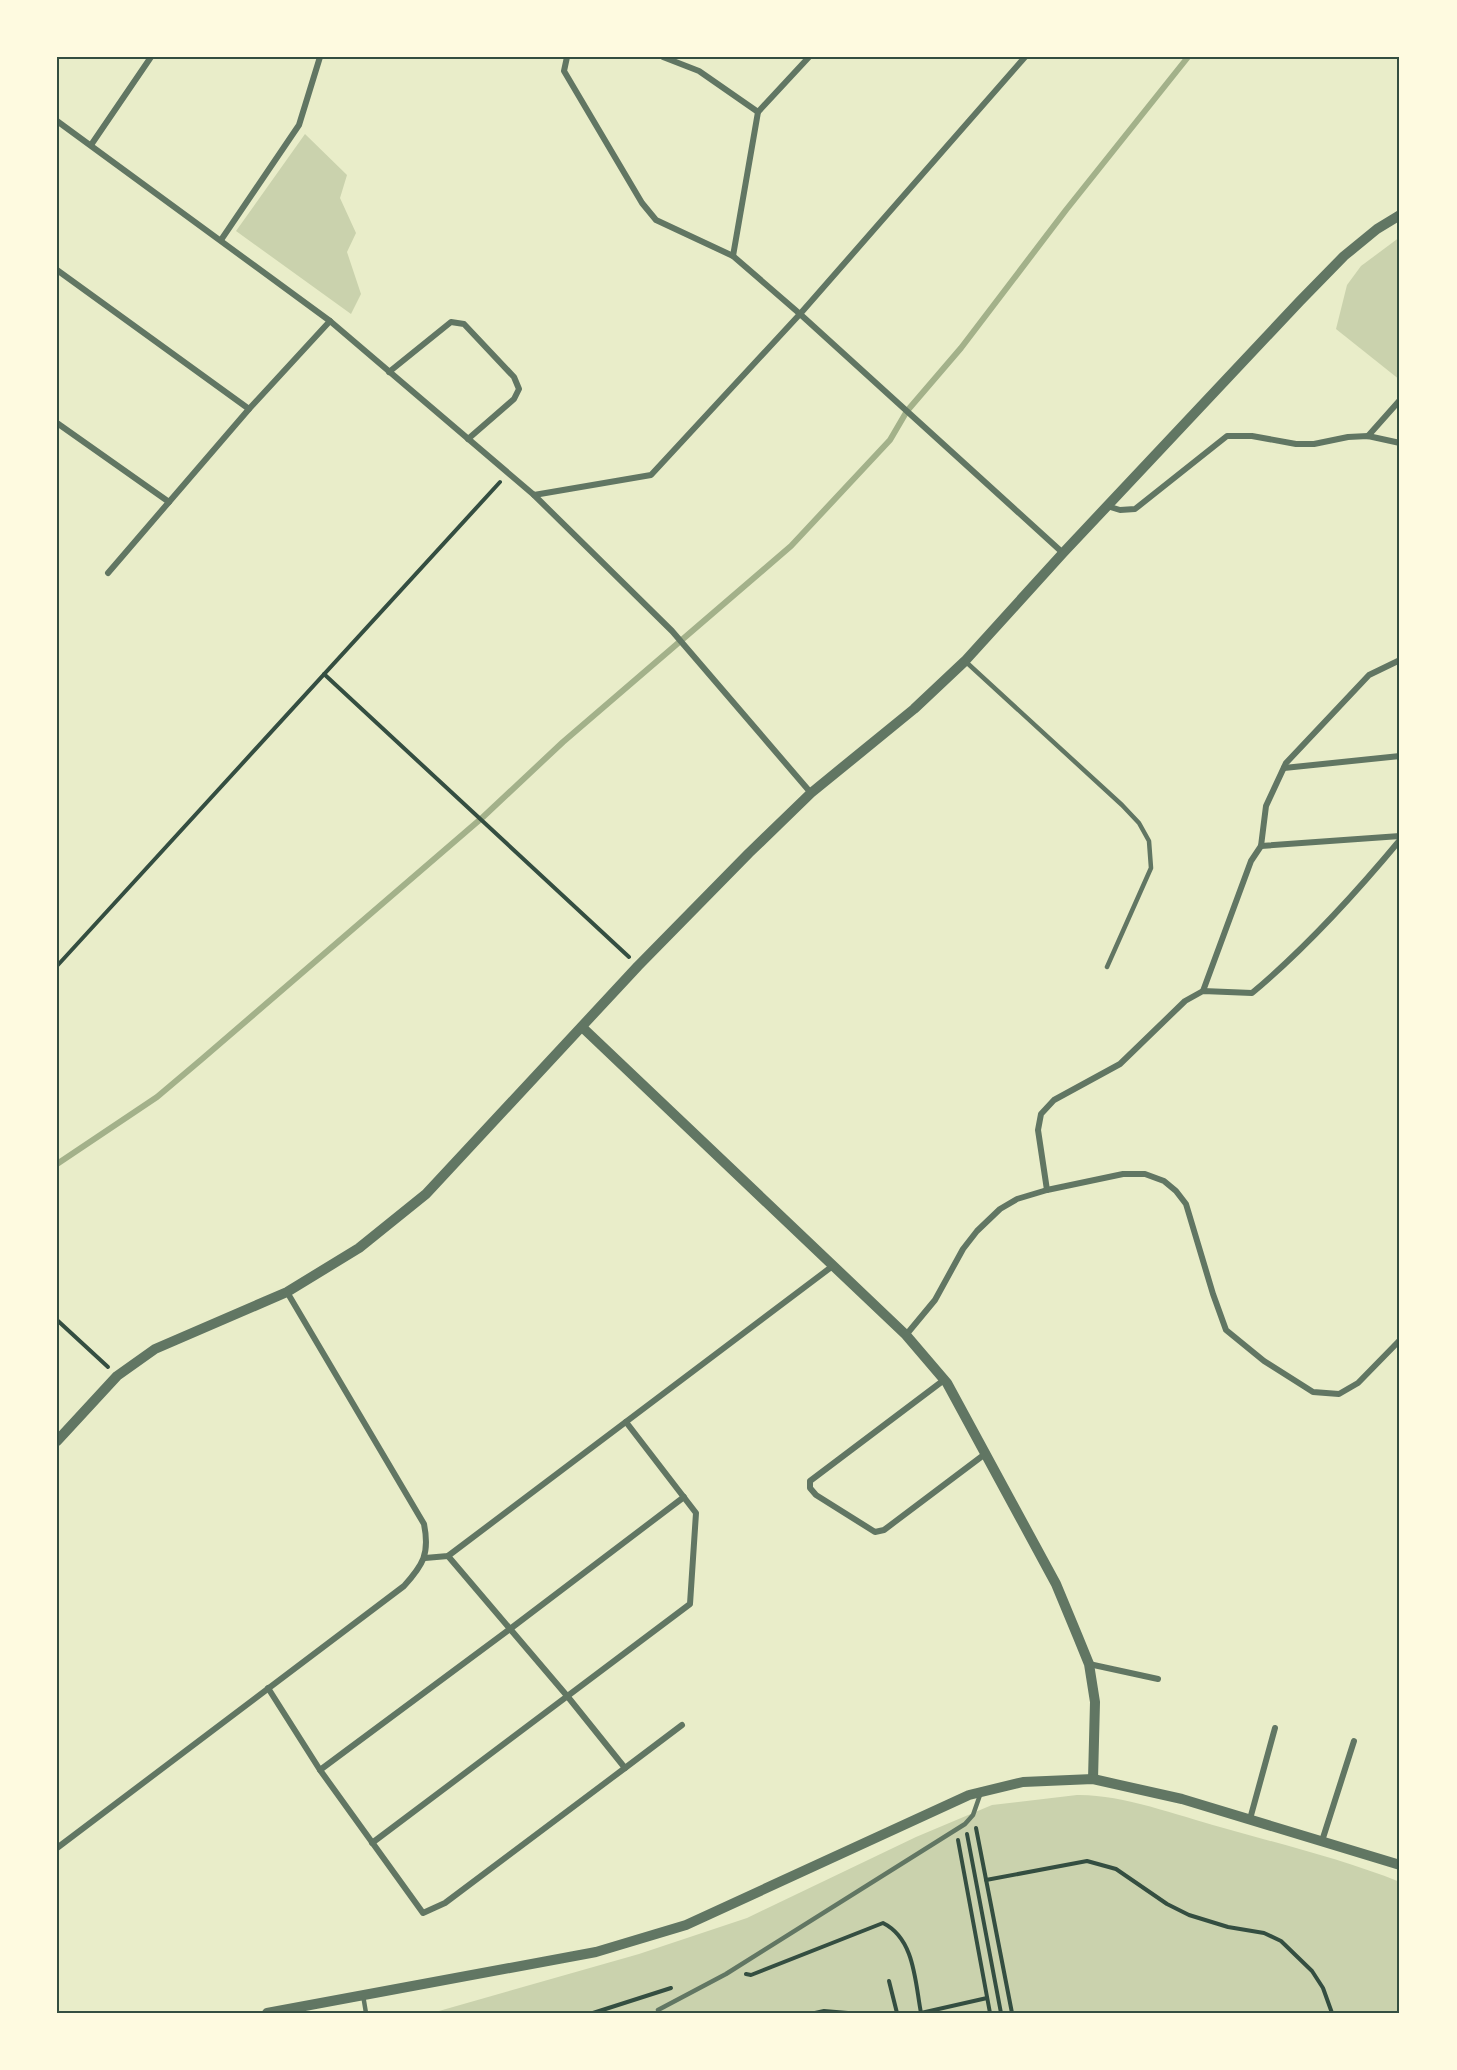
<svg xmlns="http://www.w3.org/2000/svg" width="1457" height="2070" font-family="'Noto Sans',sans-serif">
<rect width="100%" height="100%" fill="#e9edc9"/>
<g fill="#cad2ad">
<path d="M305,134L347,175L340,198L356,233L347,252L361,294L351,314L236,231Z"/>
<path d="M1400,237V380L1336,329L1347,285L1361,266Z"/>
<path d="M1077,1795C1120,1794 1177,1815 1220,1827C1280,1844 1342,1859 1400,1882V2013H432L639,1954L747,1918L916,1837L992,1805Z"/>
</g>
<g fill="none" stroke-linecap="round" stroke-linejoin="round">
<path stroke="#a3b18a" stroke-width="6" d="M57,1164L157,1097L202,1059L483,817L563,742L791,546L890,440L907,411L961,348L1066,210L1188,57"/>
<g stroke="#344e41" stroke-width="4">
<path d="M324,674L629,957"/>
<path d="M57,966L500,482"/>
<path d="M57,1320L108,1367"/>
<path d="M976,1828L1012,2013"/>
<path d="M967,1834L1001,2013"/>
<path d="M958,1840L990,2013"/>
<path d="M986,1880L1087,1861L1116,1869L1167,1904L1189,1915L1228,1927L1264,1933L1281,1941L1312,1971L1323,1988L1332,2013"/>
<path d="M746,1974L751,1975L883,1923C915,1939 915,1982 921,2013"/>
<path d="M889,1981L897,2013"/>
<path d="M593,2013L671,1988"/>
<path d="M815,2013L824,2011L848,2013"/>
<path d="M921,2013L987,1998"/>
</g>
<g stroke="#617663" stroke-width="4.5">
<path d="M965,661L1122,805L1139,823L1149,841L1151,868L1107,967"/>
<path d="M363,1995L366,2013"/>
<path d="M658,2010L726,1974L965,1824L973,1815L980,1795"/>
</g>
<g stroke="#617663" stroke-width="6">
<path d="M567,57L564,71L642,203L656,220L733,256L800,314L1063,553"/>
<path d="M663,57L699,71L758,112L809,57"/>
<path d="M57,121L330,321L534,495L651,475L800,314L1025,57"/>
<path d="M91,145L151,57"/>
<path d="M221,240L299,125L320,57"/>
<path d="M733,256L758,112"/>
<path d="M57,270L249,409"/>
<path d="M389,372L451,322L464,324L514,377L519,389L514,399L468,439"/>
<path d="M57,423L169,502L249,409L330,321"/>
<path d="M1368,436L1400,400"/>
<path d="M534,495L672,631L811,793"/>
<path d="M1107,506L1120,510L1135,509L1227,436H1252L1296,444H1314L1348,437L1368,436L1400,443"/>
<path d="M108,573L169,502"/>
<path d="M1284,768L1400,756"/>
<path d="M1261,846L1400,836"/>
<path d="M1203,991L1251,861L1261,846L1266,806L1286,763L1369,675L1400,660"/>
<path d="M1047,1190L1038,1130L1041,1114L1054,1100L1120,1064L1185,1001L1203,991L1252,993C1306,948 1355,894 1400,840"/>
<path d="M906,1335L935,1300L963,1249L977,1231L1000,1209L1017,1199L1047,1190L1123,1174H1145L1164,1181L1176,1191L1186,1204L1213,1294L1226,1330L1264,1361L1313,1392L1339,1394L1358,1383L1400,1340"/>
<path d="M944,1380L810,1481V1488L816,1495L875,1532L884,1530L985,1454"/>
<path d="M425,1558L448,1556L834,1265"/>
<path d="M1089,1664L1158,1679"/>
<path d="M268,1688L320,1770L423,1913L445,1903L625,1768L568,1697L448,1556"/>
<path d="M625,1768L682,1725"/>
<path d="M320,1770L510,1629L684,1497"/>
<path d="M1250,1819L1275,1728"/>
<path d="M1322,1841L1354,1741"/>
<path d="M372,1843L690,1604L696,1513L626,1422"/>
<path d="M57,1848L404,1586C423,1565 430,1554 424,1524L287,1292"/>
</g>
<g stroke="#617663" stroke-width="10">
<path d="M582,1027L906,1335L947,1383L1056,1584L1078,1637L1089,1664L1095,1702L1093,1779"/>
<path d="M57,1441L117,1376L155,1349L287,1292L359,1248L426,1194L638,966L749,853L811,793L914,709L965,661L1063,553L1300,301L1344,256L1377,229L1400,215"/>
<path d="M267,2013L596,1952L686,1925L969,1795L1023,1782L1093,1779L1182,1799L1400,1865"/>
</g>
</g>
<rect width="1457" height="2070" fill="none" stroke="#fefae0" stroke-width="117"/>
<rect x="58" y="58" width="1340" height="1954" fill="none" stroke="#344e41" stroke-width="2"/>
</svg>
